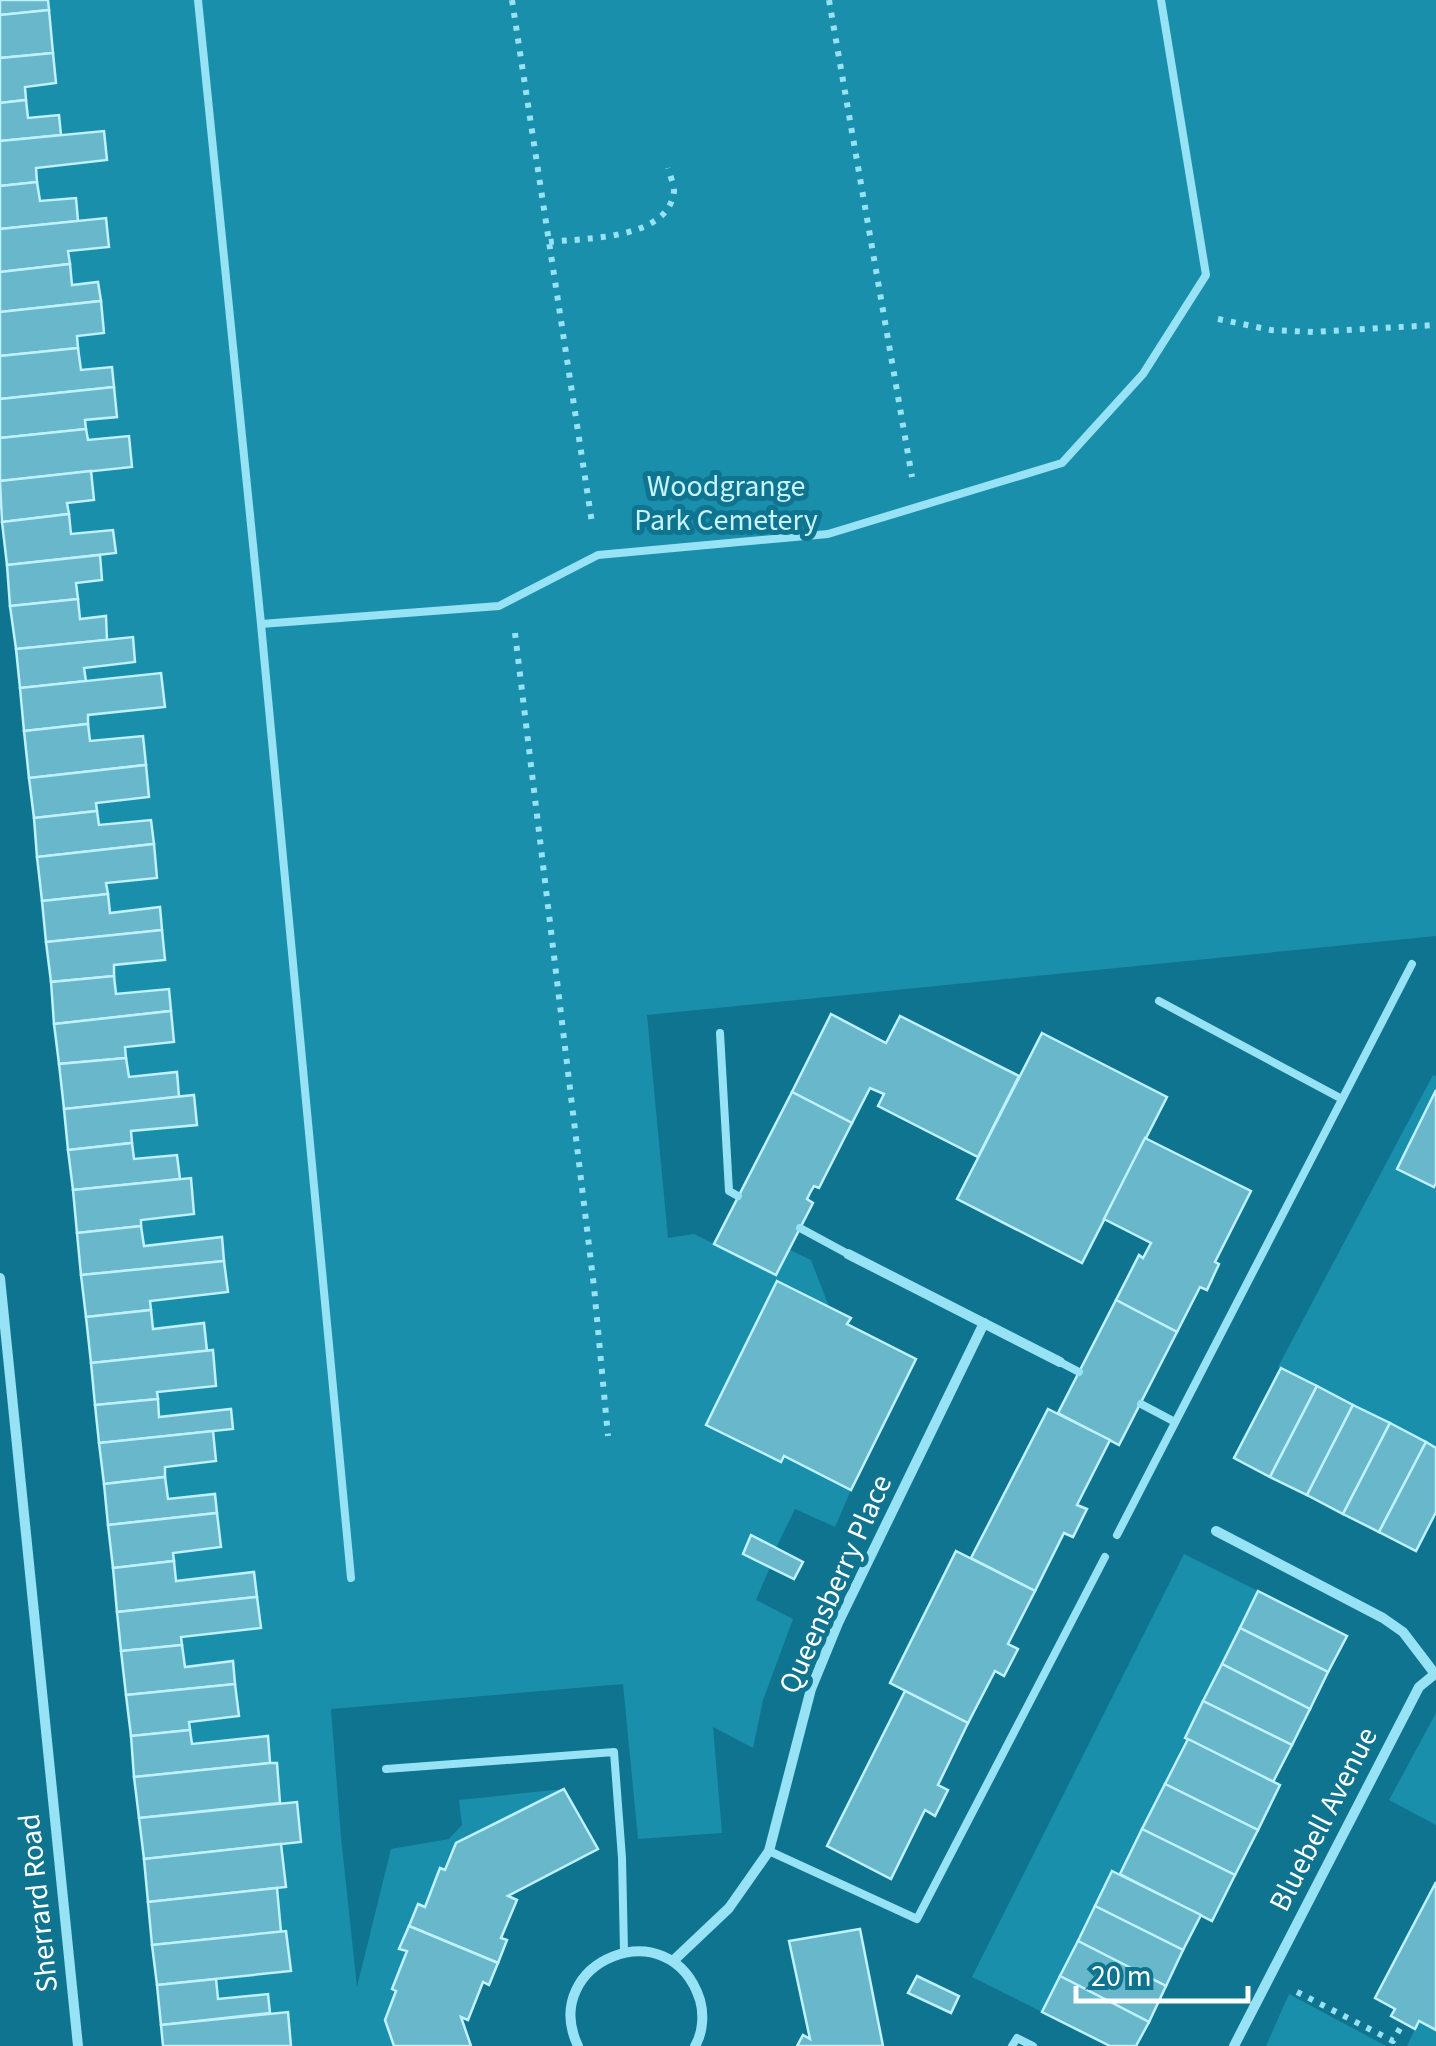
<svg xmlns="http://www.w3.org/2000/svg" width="1436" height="2046" font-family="'Source Sans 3',sans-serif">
<rect width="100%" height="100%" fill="#0f748f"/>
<g fill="#198fac">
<path d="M48,0H1436V936L647,1015L668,1238L694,1234L776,1275L790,1250L811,1260L829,1307L777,1281L706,1425L780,1462L784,1456L851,1490L835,1527L795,1509L776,1548L751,1536L743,1553L770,1567L756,1600L793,1619L763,1700L753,1748L713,1727L722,1833L638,1839L623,1684L331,1709L341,1837L357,1987L391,1849L449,1839L462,1825L459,1800L564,1789L456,1843L445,1870L440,1869L425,1907L419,1904L400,1949L407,1951L392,1988L396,1991L385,2020L394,2046H291L288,2012L270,2013L267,1994L218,1999L216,1979L291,1970L281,1932L277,1888L286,1887L281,1844L301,1841L297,1802L281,1803L277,1763H270L267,1736L192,1744L189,1722L239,1716L233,1662L185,1667L181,1637L260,1628L254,1572L176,1581L173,1553L221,1547L215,1495L168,1499L165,1467L215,1461L213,1431L233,1428L231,1410L159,1417L157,1392L216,1385L213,1351H207L204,1323L153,1329L150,1301L228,1291L222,1238L144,1246L141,1220L191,1179H180L134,1159L131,1131L197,1124L194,1096L179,1097L176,1072L129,1077L125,1047L173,1042L168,989L116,994L114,965L165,959L160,907L110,913L106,883L157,877L151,820L99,825L96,803L143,737L90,741L88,715L165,707L86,681L84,668L135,662L133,637L107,640L105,616L80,619L76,583L102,580L100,555L116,552L113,530L71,534L67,503L91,471L129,436L88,440L85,420L117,416L112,367L81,370L68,251L109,246L106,218L78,221L75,198L40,201L36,168L107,160L104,131L61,135L59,115L28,118L25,87L56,83Z"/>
<path d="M1433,1075L1436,1076V1090L1397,1168L1436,1188V1448L1278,1367Z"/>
<path d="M1184,1554L1258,1591L1120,1874L1112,1871L1042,2012L972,1977Z"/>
<path d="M1436,1713V1825L1389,1800Z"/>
<path d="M1289,1994L1386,2046H1266Z"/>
<path d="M1419,2021L1436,2030V2046H1407Z"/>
</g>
<g fill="#69b7ca" stroke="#bff2fe" stroke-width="2.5">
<path d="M0,0H48L49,10L0,15Z"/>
<path d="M49,10L53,53L0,58V15Z"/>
<path d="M53,53L56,83L25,87L26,100L0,103V58Z"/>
<path d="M26,100L28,118L59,115L61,135L0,141V103Z"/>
<path d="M104,131L107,160L36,168L37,182L0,186V141Z"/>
<path d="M37,182L40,201L76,198L78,221L0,229V186Z"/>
<path d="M106,218L109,247L68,251L70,264L0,272V229Z"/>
<path d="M70,264L72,285L98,282L101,301L0,312V272Z"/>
<path d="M101,301L104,333L77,336L78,348L0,356V312Z"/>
<path d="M78,348L81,370L112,367L114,387L0,399V356Z"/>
<path d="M114,387L117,417L85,420L86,429L0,438V399Z"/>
<path d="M86,429L88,440L129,436L132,467L0,481V438Z"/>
<path d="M91,471L94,500L67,503L69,514L2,522L0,481Z"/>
<path d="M69,514L71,534L113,530L116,553L7,565L2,522Z"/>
<path d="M100,555L102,580L76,583L78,599L10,606L7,565Z"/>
<path d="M78,599L80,619L106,616L107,640L16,649L10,606Z"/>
<path d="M133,637L135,662L84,668L86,681L20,688L16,649Z"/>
<path d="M161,673L165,707L88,715V724L24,731L20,688Z"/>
<path d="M88,724L90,741L143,736L146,765L29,778L24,731Z"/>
<path d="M146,765L149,797L96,803L97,811L34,818L29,778Z"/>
<path d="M97,811L99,825L151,820L154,844L37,857L34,818Z"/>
<path d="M154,844L157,878L106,883L108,894L42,901L37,857Z"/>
<path d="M108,894L110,913L160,907L162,930L46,942L42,901Z"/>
<path d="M162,930L165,960L114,965V976L51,982L46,942Z"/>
<path d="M114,976L116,994L169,989L171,1011L54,1024L51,982Z"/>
<path d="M171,1011L174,1042L125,1047L126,1058L59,1064L54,1024Z"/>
<path d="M831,1014L886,1043L900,1016L1019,1076L978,1157L878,1106L884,1094L870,1088L852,1123L792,1092Z"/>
<path d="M1042,1033L1167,1097L1082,1263L957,1199Z"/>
<path d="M126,1058L129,1077L177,1072L179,1097L64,1109L59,1064Z"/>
<path d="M1436,1090V1183L1434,1187L1397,1169Z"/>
<path d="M792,1092L852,1123L819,1188L814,1186L810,1193L807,1199L813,1203L776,1275L714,1244Z"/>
<path d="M194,1095L197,1125L131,1131L132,1143L68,1150L64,1109Z"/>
<path d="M1145,1138L1251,1191L1215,1262L1219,1264L1207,1290L1200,1287L1177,1332L1116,1300L1139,1255L1143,1258L1151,1243L1104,1219Z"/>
<path d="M132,1143L134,1159L177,1155L180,1179L73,1190L68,1150Z"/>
<path d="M191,1178L194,1214L141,1220V1226L77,1233L73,1190Z"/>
<path d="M141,1226L144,1246L222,1237L224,1261L81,1275L77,1233Z"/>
<path d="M224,1261L228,1292L150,1301L151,1310L86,1317L81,1275Z"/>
<path d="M777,1281L851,1318L847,1324L916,1359L851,1490L784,1456L781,1462L706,1425Z"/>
<path d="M1116,1300L1177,1332L1119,1445L1058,1413Z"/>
<path d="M151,1310L153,1329L204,1323L207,1351L91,1363L86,1317Z"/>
<path d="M213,1350L216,1386L157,1392L158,1399L95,1405L91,1363Z"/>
<path d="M1281,1368L1317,1386L1270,1477L1234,1458Z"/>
<path d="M1317,1386L1353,1405L1307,1495L1270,1477Z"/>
<path d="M158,1399L159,1417L231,1409L233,1429L99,1443L95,1405Z"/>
<path d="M1353,1405L1390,1423L1343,1514L1307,1495Z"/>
<path d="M1048,1409L1110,1440L1077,1505L1087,1509L1073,1537L1064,1533L1035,1591L971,1558Z"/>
<path d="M1390,1423L1426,1442L1379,1532L1343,1514Z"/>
<path d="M213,1431L216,1461L165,1467V1477L104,1484L99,1443Z"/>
<path d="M1426,1442L1436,1448V1512L1416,1551L1379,1532Z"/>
<path d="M165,1477L168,1499L215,1494L217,1513L108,1525L104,1484Z"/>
<path d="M217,1513L221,1547L173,1553L174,1561L113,1568L108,1525Z"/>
<path d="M751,1535L803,1562L794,1579L743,1554Z"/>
<path d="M956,1551L1035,1591L1008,1644L1018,1649L1004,1676L995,1671L968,1723L890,1683Z"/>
<path d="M174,1561L176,1581L254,1572L257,1597L117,1612L113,1568Z"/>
<path d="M1258,1591L1347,1636L1328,1672L1240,1628Z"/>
<path d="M257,1597L261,1628L181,1637L182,1645L121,1651L117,1612Z"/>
<path d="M1240,1628L1328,1672L1310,1709L1222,1664Z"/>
<path d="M182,1645L185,1667L233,1661L235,1684L126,1695L121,1651Z"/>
<path d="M1222,1664L1310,1709L1292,1745L1203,1701Z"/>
<path d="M235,1684L239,1716L189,1722L190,1730L131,1736L126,1695Z"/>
<path d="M905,1691L968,1723L938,1785L948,1790L935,1816L925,1810L891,1879L827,1846Z"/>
<path d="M1203,1701L1292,1745L1273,1782L1185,1738Z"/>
<path d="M190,1730L192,1744L268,1736L270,1763L134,1777L131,1736Z"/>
<path d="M1188,1739L1280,1785L1258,1830L1165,1784Z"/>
<path d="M270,1763H277L280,1803L139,1818L134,1777Z"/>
<path d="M1165,1784L1258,1830L1235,1875L1142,1829Z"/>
<path d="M564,1789L598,1849L508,1896L517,1900L501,1938L507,1940L498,1963L409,1926L418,1904L425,1907L440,1868L445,1870L456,1843Z"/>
<path d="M297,1802L301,1842L144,1859L139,1818Z"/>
<path d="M1142,1829L1235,1875L1212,1921L1120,1874Z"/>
<path d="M281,1844L286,1887L148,1902L144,1859Z"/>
<path d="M1112,1871L1201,1915L1183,1950L1095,1906Z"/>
<path d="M1436,1882V2030L1419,2021L1415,2029L1391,2016L1395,2009L1375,1998Z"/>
<path d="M277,1888L281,1932L152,1945L148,1902Z"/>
<path d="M1095,1906L1183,1950L1166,1986L1078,1941Z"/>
<path d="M409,1926L498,1963L489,1985L483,1982L468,2020L461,2017L471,2046H394L385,2020L396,1991L392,1989L407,1951L399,1949Z"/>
<path d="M860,1929L883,2046H797L803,2035L810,2039L789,1941Z"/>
<path d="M286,1931L291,1971L157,1985L152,1945Z"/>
<path d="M1078,1941L1166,1986L1149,2022L1060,1976Z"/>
<path d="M917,1976L959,1996L951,2013L908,1993Z"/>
<path d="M1060,1976L1149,2022L1136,2046H1110L1042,2012Z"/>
<path d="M216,1979L218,1999L268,1994L270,2013L161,2025L157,1985Z"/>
<path d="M288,2012L291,2046H163L161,2025Z"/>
</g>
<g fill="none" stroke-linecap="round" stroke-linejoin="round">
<g stroke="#97e2f4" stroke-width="6" stroke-dasharray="5 8" stroke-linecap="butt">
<path d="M512,0L592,523"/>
<path d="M829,0L912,477"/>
<path d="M549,242C585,238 669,240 674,191C674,185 670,175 668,168"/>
<path d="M1218,319L1271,330L1313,332L1436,325"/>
<path d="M515,633L594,1287L608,1436"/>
<path d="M1297,1992L1393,2041L1403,2023"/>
</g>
<g stroke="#97e2f4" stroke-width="8">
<path d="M198,0L261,624L351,1578"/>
<path d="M261,624L499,606L598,555L828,534L1062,463L1143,374L1206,275L1161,0"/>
<path d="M1159,1001L1342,1099"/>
<path d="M720,1033L729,1191L738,1196"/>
<path d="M800,1228L848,1254"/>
<path d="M1060,1362L1079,1372"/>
<path d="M1141,1404L1175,1422"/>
<path d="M1117,1535L1412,964"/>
<path d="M386,1769L614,1752L622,1858L624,1951"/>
<path d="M769,1851L917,1919L1105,1557"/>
<path d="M1012,2046L1017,2038L1033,2046"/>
</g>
<g stroke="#97e2f4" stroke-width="10">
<path d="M848,1254L1060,1362"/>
<path d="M0,1278L78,2046"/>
<path d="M1216,1531L1383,1618L1403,1632L1435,1674"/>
<path d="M673,1961L729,1908L769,1851L811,1689L838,1623L984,1323"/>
<path d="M578,2046C538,1962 670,1907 700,2000C704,2014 703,2033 695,2046"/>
<path d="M1234,2046L1419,1687L1436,1673"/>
</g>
</g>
<g text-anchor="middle" stroke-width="10" stroke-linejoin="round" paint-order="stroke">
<g font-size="30" fill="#c5f3fe" stroke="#0f748f">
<text x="726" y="496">Woodgrange<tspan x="726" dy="34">Park Cemetery</tspan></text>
</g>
<g font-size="30" fill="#fff" stroke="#0f748f">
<text transform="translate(835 1584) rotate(-66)" y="10">Queensberry Place</text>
<text transform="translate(1323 1819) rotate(-63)" y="10">Bluebell Avenue</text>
<text transform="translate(38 1903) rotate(-96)" y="10">Sherrard Road</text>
</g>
</g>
<path d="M1076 1986v15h172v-15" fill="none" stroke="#ffffff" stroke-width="5"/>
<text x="1091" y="1986" font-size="30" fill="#ffffff" stroke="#0f748f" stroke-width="8" paint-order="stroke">20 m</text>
</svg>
